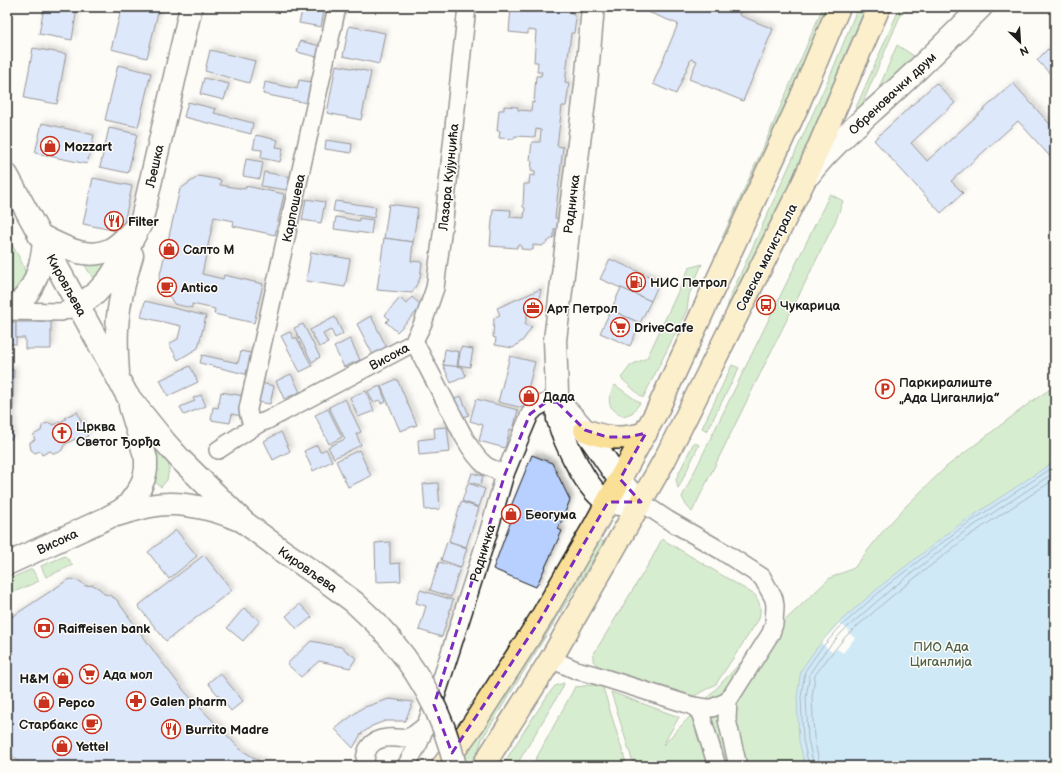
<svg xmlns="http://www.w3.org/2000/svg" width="1062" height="773" font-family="'Balsamiq Sans',sans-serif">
<defs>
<filter id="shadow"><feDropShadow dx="3.5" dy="-3.5" stdDeviation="2" flood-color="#0004"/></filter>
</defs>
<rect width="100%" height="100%" fill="#fdfcf7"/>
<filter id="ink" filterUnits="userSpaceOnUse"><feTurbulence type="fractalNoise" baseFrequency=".025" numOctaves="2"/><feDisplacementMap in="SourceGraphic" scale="8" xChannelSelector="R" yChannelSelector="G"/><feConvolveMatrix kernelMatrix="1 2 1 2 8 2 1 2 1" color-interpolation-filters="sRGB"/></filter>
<g filter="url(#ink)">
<g fill="#a9dc9d" stroke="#627c5c">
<path d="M823,7H831L729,234L722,238L763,148Z"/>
<path d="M858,7H870L819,130L723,323L730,297L833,69Z"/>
<path d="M900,7H904L854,123L847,128Z"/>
<path d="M897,45L914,56L878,97L876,95Z"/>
<path d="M830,194L843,201L836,220L692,512L686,505L682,497Z"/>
<path d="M7,237C12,245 21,259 24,268C28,279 17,293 7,298Z"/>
<path d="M115,257L95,282L83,262Z"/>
<path d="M702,264L689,295L687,310L643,398L621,378L631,365L647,358L689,268Z"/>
<path d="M732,365L739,368L707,431L702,428Z"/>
<path d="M615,385L640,403L632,413L623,416C607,408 606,400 615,385Z"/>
<path d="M1055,386V766H634L611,692L679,717L663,745L744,659L830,578L854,568L884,530L906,506L946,467L1031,402Z"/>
<path d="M145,421L168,458L169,469L167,480L161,487L155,482L157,464V455Z"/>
<path d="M694,442L699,445L678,489L676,479Z"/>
<path d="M662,539L755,595C761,605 761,608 759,619L716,684L694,696L598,666L593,661V655L651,560Z"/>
<path d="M600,540L604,542L482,739L476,758L471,766H456L527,662Z"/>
<path d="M65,556L73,565L46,577L41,566Z"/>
<path d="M32,569L39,581L7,595V580Z"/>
<path d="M564,683L562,689L516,766H502L528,725L550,692L555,686Z"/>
<path d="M593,685L602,686L604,691L627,766H532L575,687Z"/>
</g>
<path fill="#97d2f7" stroke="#66899f" d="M1055,461V766H805L799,741L797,697L801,670L816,649L836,625L883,584L959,525Z"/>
<path fill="#fdfcf7" d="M839,623L851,632L850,634L855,638L843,653L837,649L832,652L821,643Z"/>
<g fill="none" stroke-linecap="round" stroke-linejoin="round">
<g stroke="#4d6574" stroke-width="1">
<path d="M809,766L803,740L801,697L805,671L819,651L839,628L885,587L961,528L1055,466"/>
<path d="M814,766L808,739L806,697L810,673L823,654L842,632L889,591L964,532L1055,472"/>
<path d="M820,766L814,738L812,698L815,675L828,658L846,636L892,596L967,537L1055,479"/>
</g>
</g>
<g fill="#b8d0ff" stroke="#1c1c1c" filter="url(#shadow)">
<path d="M44,7H77L72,40L39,34Z"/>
<path d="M122,7H154L159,8L147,58L111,49Z"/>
<path d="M303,7H325L321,27L299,23Z"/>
<path d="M511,7H566L576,18L574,33H571L565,82L569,83L566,106H562L557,146L563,147L555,218L560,219L559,229H554V237L542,246L533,245V250L521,249V245H517V248L490,246L493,209L511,210L510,217L524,218L525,208L523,207L524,184H529L530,175L535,176V171L531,170L532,161L530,160L532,142H540L541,130L536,129L535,137L515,136L514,139L499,138L500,131H497L499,110H504V106L518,107V110L531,111L532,102L534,103L536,76H541L542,72H537L538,62H534L536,31L528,30V34L509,32Z"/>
<path d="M645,7H742L739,15L773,29L743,101L689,79L697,61L691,59L676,94L653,84L678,24L643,10Z"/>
<path d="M349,26L385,33L379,64L343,56Z"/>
<path d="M300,41L324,47L321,58L297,52Z"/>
<path d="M33,48L66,54L57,104L24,98Z"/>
<path d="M1048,49L1055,56V79L1037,60Z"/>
<path d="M210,50L255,61L249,83L205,71Z"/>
<path d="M118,65L151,73L138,127L105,120Z"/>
<path d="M336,65L371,72L361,120L327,113Z"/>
<path d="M204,78L229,84L224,100L200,94Z"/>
<path d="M299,80L311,82L307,103L263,94L265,82L297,89Z"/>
<path d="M936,83L955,103L911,143L927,161L1013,83L1055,130V162L1018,121L951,181L963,193L941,213L874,140Z"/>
<path d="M188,102L216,109L214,113L253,123L251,134L184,117Z"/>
<path d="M42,123L94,135L87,164L35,153Z"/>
<path d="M109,128L137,134L128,173L100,167Z"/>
<path d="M256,135L278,140L276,147L283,148L280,162L261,158L262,150L253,149Z"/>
<path d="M326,140L352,144L351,153L325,149Z"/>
<path d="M246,159L263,162L260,179L243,176Z"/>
<path d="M264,172L290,177L287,190L261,186Z"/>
<path d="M199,176L221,180L220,185L245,189L246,186L284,194L275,235L233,226L234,221L214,217L202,274L223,279L224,275L263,284L254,323L214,314L215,309L192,304V308L174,304L159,279L180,189Z"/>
<path d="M93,178L132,186L122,232L83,224Z"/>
<path d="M306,199L325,202L321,223L302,220Z"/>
<path d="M335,201L376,207L374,218L333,211Z"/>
<path d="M389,204L418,208L413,242L384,238Z"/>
<path d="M336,217L359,221V218L373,220L371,234L334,229Z"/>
<path d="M384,238L413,242L411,261L422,262L420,278L412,293L377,290Z"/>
<path d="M311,252L350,259L345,287L306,281Z"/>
<path d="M610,259L660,281L651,301L600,279Z"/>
<path d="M621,288L651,301L640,323L611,310Z"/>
<path d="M541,289L536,314L528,312L525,325L532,327L523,340L513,348L495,345L496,338L493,337L494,318L500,315L497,308Z"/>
<path d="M412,297L422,306L397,332L386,322L389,319L385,315L400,298L406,304Z"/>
<path d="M145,301L206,316L198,348L178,360L169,344L178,339L181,326L141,317Z"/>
<path d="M611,310L640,323L630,346L600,333Z"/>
<path d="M371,316L387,348L373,355L357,324Z"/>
<path d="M335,317L343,334L335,338L331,330L323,334L328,343L319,347L310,330Z"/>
<rect x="7" y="322" width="9" height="22"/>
<path d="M16,322H51V349H25V338H16Z"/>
<path d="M303,324L320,357L312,362L294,328Z"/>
<path d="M290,332L294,339L296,337L312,366L300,372L281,336Z"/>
<path d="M350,339L360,360L344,367L334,347Z"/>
<path d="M461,347L473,349L470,367L458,365Z"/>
<path d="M445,349L459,352L457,367L443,365Z"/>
<path d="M241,351L254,354L249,375L200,363L202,355L238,363Z"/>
<path d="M510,356L535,362L523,408L498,402Z"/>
<path d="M443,365L462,367L466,376L451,383Z"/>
<path d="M190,366L198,382L168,396L160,380Z"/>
<path d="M7,370H14L12,439H7Z"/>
<path d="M291,374L300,392L284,399L276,381Z"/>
<path d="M397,379L417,425L400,431L381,386Z"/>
<path d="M261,383L274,386L270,404L258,402Z"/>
<path d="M380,386L386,402L381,404L380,400L373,402L368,391Z"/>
<path d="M366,391L374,411L358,417L350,397Z"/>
<path d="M221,392L244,396L240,416L232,414L230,423L211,420L213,407L218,408Z"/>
<path d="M201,395L206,406L184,415L180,407L195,401L193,398Z"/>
<path d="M461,396L469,415L461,418L453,399Z"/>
<path d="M345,399L361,432L356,434L361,445L334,458L328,447L345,439L329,407Z"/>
<path d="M476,399L518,410L513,430L510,429L505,448L479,441L483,425L470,421Z"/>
<path d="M328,409L342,437L329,444L315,415Z"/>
<path d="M77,412L88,436L77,442L75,439L64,445L62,450L58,453H53L50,451L42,455L40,451L35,453L31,450L30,445V442L35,440L33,435L41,431L42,426L44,424L49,423L54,425L66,419L65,417Z"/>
<path d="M447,427L450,452L419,455L418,440L435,438L434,428Z"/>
<path d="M281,432L290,451L273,460L264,441Z"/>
<path d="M317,445L320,452L326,449L332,461L313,471L304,451Z"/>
<path d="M359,450L371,476L348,487L336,461Z"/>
<path d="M532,455L552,463L570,500L558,529L562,531L536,587L493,569L512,518L507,516Z"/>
<path d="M472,473L483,476L480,485L469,482Z"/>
<path d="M438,483L440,509L425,510L423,484Z"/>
<path d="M468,483L485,489L479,507L462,501Z"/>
<path d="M461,502L479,508L466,547L449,541Z"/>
<path d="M176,530L197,556L169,579L148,552Z"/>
<path d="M390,542V564L400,563L401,581L376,582L375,543Z"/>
<path d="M447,542L467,548L461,567L441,560Z"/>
<path d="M204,555L232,590L166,641L138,606Z"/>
<path d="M439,562L460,568L451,597L430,590Z"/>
<path d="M71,579L81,582L85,586L93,585L100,589L104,594L109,595L116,599L158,657L185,692L240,749L267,766H23L10,754L7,751V620L66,581Z"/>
<path d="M420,590L453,600L442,637L419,630L426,606L416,603Z"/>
<path d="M300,604L312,617L297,629L286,616Z"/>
<path d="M244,608L260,621L243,641L227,628Z"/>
<path d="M311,641L341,647L356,658L350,668L319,661L301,677L287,664Z"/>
<path d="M220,673L243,701L231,711L208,683Z"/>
<path d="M389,699L413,702L405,721H385L372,726L361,734L353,748L335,729L362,708Z"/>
</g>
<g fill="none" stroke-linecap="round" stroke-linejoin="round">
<g stroke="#1c1c1c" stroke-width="20">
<g id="street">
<path d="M337,7L248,409C249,423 252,426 266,421L413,343"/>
<path d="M7,311L61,312L78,306"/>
<path d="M413,343L423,323L435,288L444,219L467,7"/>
<path d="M413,343L417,347L464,437C469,446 476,458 485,465C491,469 498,471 505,474"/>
<path d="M218,450L258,424"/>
<path d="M641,502L668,520L722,551L762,577L774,599L775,606L774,624L771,633L728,701L727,720L738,766"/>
<path d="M551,659L576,670L595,675L693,706L707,708H712L728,701"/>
<path d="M693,706L698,710L701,715L717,766"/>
<path d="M366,766C363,751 371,739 387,738C393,737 400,739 406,738C414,736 421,729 427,724"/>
<path d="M406,766L419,743L434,703L487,537L505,474L517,445L530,414L536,408L545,403L551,402H557"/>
</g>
</g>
<g stroke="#1c1c1c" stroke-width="25">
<g id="secondary">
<path d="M593,7L586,85L555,340L558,419C564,441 587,492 607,501C617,506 630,504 641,502"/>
<path d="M7,175L127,395L165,442L181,460L244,522L280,549L323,579L354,602L376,623"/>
<path d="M809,175C832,145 862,121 889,96C921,67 951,37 981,7"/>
<path d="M39,235C61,245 86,262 111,249C119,245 126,237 132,231"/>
<path d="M78,306L96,293L109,279L122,259L141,223L191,7"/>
<path d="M7,310C12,307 16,305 20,302C36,287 42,262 44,242"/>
<path d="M118,373C117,359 116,344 117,329C118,304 125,279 132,255"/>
<path d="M557,402C567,411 577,420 585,431C601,451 613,474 631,493"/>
<path d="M117,515C134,510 151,504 168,504C189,503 219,511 237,519"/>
<path d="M7,564L107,518L120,511L128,505L140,488L144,478L146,469V459L130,406"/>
</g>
</g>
<g stroke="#1c1c1c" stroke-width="25">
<g id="primary">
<path d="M585,430C607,439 623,440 646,433"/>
<path d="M443,766L474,723L540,620L595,525L657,411L798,105L839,7"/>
<path d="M483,766L551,659L664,461L804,181L879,7"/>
</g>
</g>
<use href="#street" stroke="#fdfcf7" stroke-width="17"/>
<use href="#secondary" stroke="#fdfcf7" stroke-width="22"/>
<use href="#primary" stroke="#fadf96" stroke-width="22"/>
<g stroke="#1c1c1c" stroke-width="25" stroke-linecap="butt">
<path id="secondary-bridge" d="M376,623C414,663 443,711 455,766"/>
</g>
<use href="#secondary-bridge" stroke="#fdfcf7" stroke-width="22"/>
</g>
</g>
<path d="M0 0H1062V773H0ZM557,402L585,430L607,437H628L646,433L620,479L641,502H608L540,620L452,753L434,705L505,474L530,414L545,403Z" fill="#fdfcf7" fill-opacity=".55" fill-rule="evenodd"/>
<path fill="none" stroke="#7b2cbf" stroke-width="3" stroke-dasharray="8 5" stroke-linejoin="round" d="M557,402L585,430L607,437H628L646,433L620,479L641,502H608L540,620L452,753L434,705L505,474L530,414L545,403Z"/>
<defs>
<g id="shop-ring" transform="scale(1)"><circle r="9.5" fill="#fdfcf7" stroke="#c8321e" stroke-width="1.5"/><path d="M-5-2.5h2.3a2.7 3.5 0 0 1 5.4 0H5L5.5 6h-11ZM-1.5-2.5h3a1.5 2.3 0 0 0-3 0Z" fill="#c8321e"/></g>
<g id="restaurant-ring" transform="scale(1)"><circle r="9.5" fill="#fdfcf7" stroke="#c8321e" stroke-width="1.5"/><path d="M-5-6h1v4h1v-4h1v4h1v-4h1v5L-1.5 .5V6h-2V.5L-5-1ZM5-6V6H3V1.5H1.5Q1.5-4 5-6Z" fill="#c8321e"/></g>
<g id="fuel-ring" transform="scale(1)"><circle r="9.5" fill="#fdfcf7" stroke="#c8321e" stroke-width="1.5"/><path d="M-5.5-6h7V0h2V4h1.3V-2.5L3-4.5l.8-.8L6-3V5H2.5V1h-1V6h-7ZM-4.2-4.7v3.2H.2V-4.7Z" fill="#c8321e"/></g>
<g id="cafe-ring" transform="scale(1)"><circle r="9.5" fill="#fdfcf7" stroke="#c8321e" stroke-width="1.5"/><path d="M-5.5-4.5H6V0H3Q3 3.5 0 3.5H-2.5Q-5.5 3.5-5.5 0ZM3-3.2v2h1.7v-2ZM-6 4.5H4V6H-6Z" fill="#c8321e"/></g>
<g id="bus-ring" transform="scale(1)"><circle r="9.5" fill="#fdfcf7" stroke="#c8321e" stroke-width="1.5"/><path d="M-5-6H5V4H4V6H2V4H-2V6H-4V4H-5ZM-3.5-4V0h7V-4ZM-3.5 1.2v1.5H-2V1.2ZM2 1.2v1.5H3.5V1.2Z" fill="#c8321e"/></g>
<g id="office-ring" transform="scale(1)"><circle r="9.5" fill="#fdfcf7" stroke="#c8321e" stroke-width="1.5"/><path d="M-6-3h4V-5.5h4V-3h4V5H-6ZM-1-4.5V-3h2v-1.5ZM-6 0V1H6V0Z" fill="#c8321e"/></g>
<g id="supermarket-ring" transform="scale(1)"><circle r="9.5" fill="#fdfcf7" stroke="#c8321e" stroke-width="1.5"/><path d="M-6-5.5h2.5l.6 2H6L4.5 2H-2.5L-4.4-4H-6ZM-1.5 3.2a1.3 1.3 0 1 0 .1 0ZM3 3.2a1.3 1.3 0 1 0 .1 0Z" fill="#c8321e"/></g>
<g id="parking-ring" transform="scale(1)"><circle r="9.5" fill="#fdfcf7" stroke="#c8321e" stroke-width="1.5"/><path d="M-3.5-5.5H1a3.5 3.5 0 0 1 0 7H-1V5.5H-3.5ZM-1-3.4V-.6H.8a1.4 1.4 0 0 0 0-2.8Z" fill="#c8321e"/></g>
<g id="church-ring" transform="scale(1)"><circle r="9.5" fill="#fdfcf7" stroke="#c8321e" stroke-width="1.5"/><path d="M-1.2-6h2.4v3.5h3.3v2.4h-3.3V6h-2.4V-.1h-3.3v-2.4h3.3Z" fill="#c8321e"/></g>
<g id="bank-ring" transform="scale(1)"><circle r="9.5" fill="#fdfcf7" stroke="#c8321e" stroke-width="1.5"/><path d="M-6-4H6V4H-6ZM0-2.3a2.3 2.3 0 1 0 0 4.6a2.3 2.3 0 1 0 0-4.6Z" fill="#c8321e"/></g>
<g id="pharmacy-ring" transform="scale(1)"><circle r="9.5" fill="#fdfcf7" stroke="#c8321e" stroke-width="1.5"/><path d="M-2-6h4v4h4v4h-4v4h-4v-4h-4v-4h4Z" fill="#c8321e"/></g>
</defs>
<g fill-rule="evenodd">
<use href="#shop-ring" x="50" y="146"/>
<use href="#restaurant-ring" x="114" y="221"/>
<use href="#shop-ring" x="169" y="249"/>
<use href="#fuel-ring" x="636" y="282"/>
<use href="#cafe-ring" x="167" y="287"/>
<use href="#bus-ring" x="766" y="305"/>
<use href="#office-ring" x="533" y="308"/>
<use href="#supermarket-ring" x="620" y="327"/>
<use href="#parking-ring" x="885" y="389"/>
<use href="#shop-ring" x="529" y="396"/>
<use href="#church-ring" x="62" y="433"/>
<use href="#shop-ring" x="511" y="514"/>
<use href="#bank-ring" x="44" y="628"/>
<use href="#supermarket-ring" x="89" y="674"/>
<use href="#shop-ring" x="63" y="678"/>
<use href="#pharmacy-ring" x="136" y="701"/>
<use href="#shop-ring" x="44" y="702"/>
<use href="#cafe-ring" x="92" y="724"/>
<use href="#restaurant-ring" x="171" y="729"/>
<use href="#shop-ring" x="62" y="746"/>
</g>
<g text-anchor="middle" stroke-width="3" stroke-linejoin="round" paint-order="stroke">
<g font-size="13" fill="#1c1c1c" stroke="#fdfcf7">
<text transform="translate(892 93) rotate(-43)" y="5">Обреновачки друм</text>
<text transform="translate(154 166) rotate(-77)" y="5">Љешка</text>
<text transform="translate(448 177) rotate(-84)" y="5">Лазара Кујунџића</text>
<text transform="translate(571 204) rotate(-83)" y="5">Радничка</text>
<text transform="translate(293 208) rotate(-78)" y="5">Карпошева</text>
<text transform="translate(766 257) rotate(-63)" y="5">Савска магистрала</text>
<text transform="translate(67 285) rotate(61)" y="5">Кировљева</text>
<text transform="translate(389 356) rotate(-28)" y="5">Висока</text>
<text transform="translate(57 541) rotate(-25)" y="5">Висока</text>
<text transform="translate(482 553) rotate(-73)" y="5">Радничка</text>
<text transform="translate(308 569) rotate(35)" y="5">Кировљева</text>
</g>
<g font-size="13" font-weight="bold" fill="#1c1c1c" stroke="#fdfcf7" text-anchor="start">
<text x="64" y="151">Mozzart</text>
<text x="128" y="226">Filter</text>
<text x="183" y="254">Салто М</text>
<text x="650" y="287">НИС Петрол</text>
<text x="181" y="292">Antico</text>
<text x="780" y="310">Чукарица</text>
<text x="547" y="313">Арт Петрол</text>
<text x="634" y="332">DriveCafe</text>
<text x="899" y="387">Паркиралиште<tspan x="899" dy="15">„Ада Циганлија”</tspan></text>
<text x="543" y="401">Дада</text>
<text x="76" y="431">Црква<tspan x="76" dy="15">Светог Ђорђа</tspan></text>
<text x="525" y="519">Беогума</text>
<text x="58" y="633">Raiffeisen bank</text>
<text x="103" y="679">Ада мол</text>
<text x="49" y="683" text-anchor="end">H&amp;M</text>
<text x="150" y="706">Galen pharm</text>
<text x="58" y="707">Pepco</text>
<text x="78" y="729" text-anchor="end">Старбакс</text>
<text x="185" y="734">Burrito Madre</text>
<text x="76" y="751">Yettel</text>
</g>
<g font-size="13" fill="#4d5f49" stroke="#fdfcf7">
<text x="941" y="651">ПИО Ада<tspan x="941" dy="15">Циганлија</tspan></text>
</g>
</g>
<rect width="1062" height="773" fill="none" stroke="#fdfcf7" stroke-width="24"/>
<rect x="12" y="12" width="1038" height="749" fill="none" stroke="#1c1c1c" stroke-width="1.5" filter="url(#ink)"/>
<g transform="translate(1020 42) rotate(155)" stroke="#fdfcf7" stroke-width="3" paint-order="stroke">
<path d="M0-3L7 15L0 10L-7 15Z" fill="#1c1c1c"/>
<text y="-6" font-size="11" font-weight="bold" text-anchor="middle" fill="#1c1c1c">N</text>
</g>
</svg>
